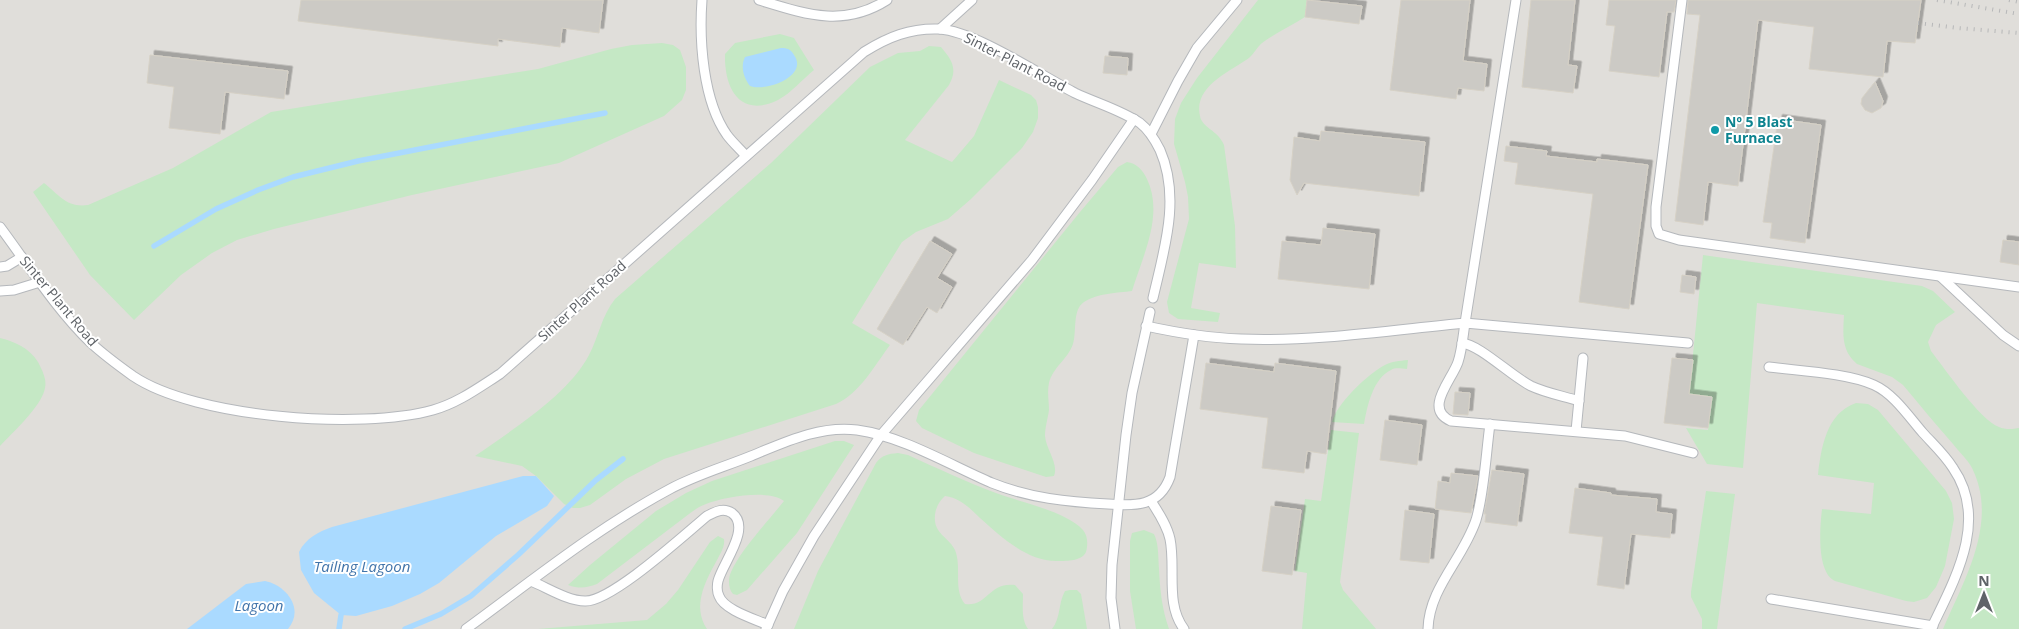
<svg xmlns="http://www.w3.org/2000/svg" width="2019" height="629" font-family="'Open Sans',sans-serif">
<defs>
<filter id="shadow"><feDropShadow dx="4.5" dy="-4.5" stdDeviation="0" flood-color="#0004"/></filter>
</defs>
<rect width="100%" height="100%" fill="#f1efe8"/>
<rect fill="#e0deda" x="0" y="0" width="2019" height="629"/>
<g fill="#c5e8c5">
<path d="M1258,0H1307L1305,17C1291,26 1275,33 1262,43C1257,47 1254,54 1249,58C1231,71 1193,86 1200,116C1202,128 1218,130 1224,145L1235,226L1236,268L1199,263L1191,308L1220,313L1218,322L1178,319L1169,313L1167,302L1189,219L1188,197L1185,182L1174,144L1175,119L1181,103L1197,78Z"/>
<path d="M780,34L794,38L814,70C803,79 791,93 778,100C739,119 724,87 725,54L735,43Z"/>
<path d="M662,43L673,45L680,50L686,67V90L682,100L664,116L559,163L412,195L274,229L237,240L212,253L181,275L134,320L90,275L33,192L44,183C59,195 67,208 88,205L173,168L271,112L538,69L611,49L632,45Z"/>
<path d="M929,46L941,47C952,60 958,69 949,85L905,140L952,162L974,136L999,80L1031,95L1036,100L1038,107V118L1033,132L1022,148L971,199L948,219L916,232L902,242L852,323L890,345C875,365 860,393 836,404L664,459L626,479L590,505L580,508H573L564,504L536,476L522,466L475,456C512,430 568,395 589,355C599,336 601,317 615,299L771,163L870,67L898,53L920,51Z"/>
<path d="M1127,162C1136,163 1143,170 1147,179C1164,215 1143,255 1132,291C1117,293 1098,293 1084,302C1072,310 1077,331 1073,344C1068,359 1053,367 1049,383C1047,392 1049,401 1049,410C1048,418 1045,427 1045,436C1046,449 1059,464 1054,476L1046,477L974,453L922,428L916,421L919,410L1080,212L1118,167Z"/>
<path d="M1703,255L1922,286L1933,291L1955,312L1936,325L1928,342L1931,351C1945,369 1980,420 1999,427C2006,430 2013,429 2019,428V629H1943C1964,580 1999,522 1972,468C1968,460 1959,452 1953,444C1936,425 1920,405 1903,385L1892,377L1857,364C1841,351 1843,334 1844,315L1757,303L1743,468L1707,464L1686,428L1708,430L1712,397L1689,394Z"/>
<path d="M0,338C16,342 29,348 38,362C42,370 47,379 45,388C42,406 13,432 0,446Z"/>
<path d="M1408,360L1407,369C1402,369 1396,367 1391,370C1373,378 1367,407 1364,424L1332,422C1336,404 1369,373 1385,365C1392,361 1399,361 1408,360Z"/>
<path d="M1856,403L1868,404L1878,410L1946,491L1952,503L1954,519L1945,566L1936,587L1927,598L1914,602L1906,601L1835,581C1816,572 1820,527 1822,509L1871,514L1874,483L1818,475C1821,449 1826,413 1856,403Z"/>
<path d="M1331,430L1359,433L1340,582L1343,590L1376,629H1302L1307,573L1295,571L1305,499L1321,501Z"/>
<path d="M835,441H844L854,445L797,533L747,590L737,595L733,594C728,588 728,579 731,572C740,551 769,520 784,501C769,489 724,497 706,504C700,506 694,510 689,514L597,584C586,588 580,589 568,585L590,565L656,511L686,493L712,481Z"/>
<path d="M898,453L908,455C937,468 966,482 996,493C1019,502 1066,511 1083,530C1088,536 1088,545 1086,552C1082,561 1067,561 1058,561C1028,562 1001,537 980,518C970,508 960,498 945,496C938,502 934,511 935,521C936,534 950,539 955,550C962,567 953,590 965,604C988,607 988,582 1015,585L1023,594C1023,606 1021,619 1028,629H794L818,571L876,463C882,455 888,454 898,453Z"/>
<path d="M1706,491L1735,494L1717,629H1702V619L1691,597V592Z"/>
<path d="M1144,530L1154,534C1159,544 1158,558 1159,569C1160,590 1162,609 1169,629H1136L1130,591V541L1132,533Z"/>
<path d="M718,536L724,539C725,547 721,552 717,560C705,582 692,606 707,629H538L647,620L666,604L678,590L710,542Z"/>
<path d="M1070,590H1077L1081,594L1087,629H1052C1061,618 1058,603 1065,591Z"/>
</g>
<g fill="#aadaff">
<path d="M781,48C787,48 791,49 794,55C809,76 766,92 750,86C744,78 740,67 745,57Z"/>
<path d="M523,476H536L554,496L547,506L496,536L439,583L420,594L392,606L356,616L341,615L314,593L301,570L299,552C306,538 318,532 332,527Z"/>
<path d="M265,581C286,585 305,609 288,629H187L246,584Z"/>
</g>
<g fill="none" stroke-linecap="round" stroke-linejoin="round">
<g stroke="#aadaff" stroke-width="5.5">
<path d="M154,246L216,209L258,190L293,177L358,161L605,113"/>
<path d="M339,629L341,615"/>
<path d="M405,629L441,614L471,596L518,555L596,480L623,459"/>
</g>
</g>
<g fill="#cccac5" stroke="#d6d1c6" filter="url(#shadow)">
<path d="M301,0H603L599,33L562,28L560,47L498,39V46L298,21Z"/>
<path d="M1307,0L1362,6L1359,24L1305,17Z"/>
<path d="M1401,0H1470L1463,61L1487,64L1484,91L1458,88L1456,99L1390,90Z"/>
<path d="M1531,0H1575L1568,65L1577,66L1573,93L1522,87Z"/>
<path d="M1609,0H1676L1674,12H1667L1659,77L1609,71L1615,26L1606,25Z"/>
<path d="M1688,0H1921L1915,43L1887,41L1883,77L1809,69L1814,27L1758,20L1738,186L1708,182L1703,225L1675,221L1700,15L1687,14Z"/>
<path d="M150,55L288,71L284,99L225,92L220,134L169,128L174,87L147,83Z"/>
<path d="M1105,56L1128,58L1127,75L1103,73Z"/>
<path d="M1875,82L1883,101L1881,108L1872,113L1865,110L1861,104L1862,98Z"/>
<path d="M1778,119L1821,125L1805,243L1770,238L1772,223L1763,222Z"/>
<path d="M1321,131L1425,142L1419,196L1304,183L1297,195L1290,180L1294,137L1320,141Z"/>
<path d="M1506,146L1547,151L1546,156L1597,162V159L1648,165L1629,309L1579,302L1593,194L1515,184L1518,163L1504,161Z"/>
<path d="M1323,228L1375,234L1369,289L1278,279L1282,241L1321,245Z"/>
<path d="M2003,240L2019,242V265L2000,262Z"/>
<path d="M930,241L952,254L937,278L952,287L937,313L927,307L903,345L877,329Z"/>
<path d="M1682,275L1696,277L1694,294L1680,292Z"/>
<path d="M1672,358L1693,360L1689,394L1712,397L1708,428L1664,423Z"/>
<path d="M1206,363L1274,372L1275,363L1336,371L1326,454L1307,451L1304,473L1262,468L1268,418L1200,409Z"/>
<path d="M1455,392L1470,393L1468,415L1453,414Z"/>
<path d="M1385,420L1422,425L1417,465L1380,460Z"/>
<path d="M1492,470L1524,474L1517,526L1485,522L1486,514H1484Z"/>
<path d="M1451,473L1478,476L1471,513L1435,509L1438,481L1450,483Z"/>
<path d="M1575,488L1611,493V495L1657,499L1656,512L1672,514L1670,538L1631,534L1624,589L1597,585L1603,537L1569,533Z"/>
<path d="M1271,506L1301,510L1292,575L1262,571Z"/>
<path d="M1405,510L1434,514L1429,563L1400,560Z"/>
</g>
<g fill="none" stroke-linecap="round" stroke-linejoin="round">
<g stroke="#b5b8bc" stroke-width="11">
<g id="lane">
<path d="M702,0C699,41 703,101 727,135C733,143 740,149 746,156"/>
<path d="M759,0C805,14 843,28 887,0"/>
<path d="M1682,0L1656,207V226L1659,234L1679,240L2019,287"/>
<path d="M940,29L972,0"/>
<path d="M1151,134L1178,81L1197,48L1237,0"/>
<path d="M0,227C29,266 56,309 91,343C104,355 119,366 133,376C195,418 362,430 433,410C458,403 478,388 500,374L864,52C888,37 910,28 939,29C975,31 1040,75 1075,93C1096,103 1121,110 1140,123C1149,130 1155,140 1160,150C1181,198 1164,250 1153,298"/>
<path d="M0,267L7,266L22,257"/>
<path d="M1941,277L2003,335L2019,346"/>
<path d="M0,291L14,290L40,282"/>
<path d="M1146,326C1178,333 1209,338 1241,339C1313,342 1392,330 1465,323L1516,0"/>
<path d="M1462,343C1480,345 1511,376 1531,386C1546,393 1563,396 1579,401"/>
<path d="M1688,343L1465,323C1463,336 1462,350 1458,362C1452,380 1423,409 1451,421L1625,436L1693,453"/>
<path d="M1769,367C1800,371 1847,373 1874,385C1894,394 1909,417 1923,433C1933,444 1945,455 1953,468C1989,520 1955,579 1931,629"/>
<path d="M1576,431L1583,358"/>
<path d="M1151,501C1158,512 1167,525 1170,539C1176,568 1165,604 1184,629"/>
<path d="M531,581C548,588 568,601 585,601C611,602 684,535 707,516C715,512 723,507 732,513C752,528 722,564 718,581C717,585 717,592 719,596C724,610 755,619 768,625"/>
<path d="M1771,599L1933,626"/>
<path d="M466,629C533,580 597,528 670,489C696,475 724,467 751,456C783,443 820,425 857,430C902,436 950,465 992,483C1029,498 1068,502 1108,504C1135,506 1159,507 1170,477L1194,335"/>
<path d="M766,629L783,591L814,536L881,435L1032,260L1092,180L1134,119"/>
<path d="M1115,629L1111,598L1112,565L1126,435L1132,393L1150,312"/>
<path d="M1428,629C1429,588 1463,559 1476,520C1484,494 1486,453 1490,424"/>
</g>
</g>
<use href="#lane" stroke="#fff" stroke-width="9"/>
<g stroke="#b6b7b8" stroke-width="4" stroke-dasharray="1 6" stroke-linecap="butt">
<path d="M1937,0L2019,14"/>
<path d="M2009,0L2019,2"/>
<path d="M1918,23L1958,28L2019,33"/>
</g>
</g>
<circle fill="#0f9aa8" stroke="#fff" stroke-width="2" cx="1715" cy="130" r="5"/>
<g text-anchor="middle" stroke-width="4" stroke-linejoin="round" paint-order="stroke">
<g font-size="14" fill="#5f6368" stroke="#fff">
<text transform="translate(1015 62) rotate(27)" y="5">Sinter Plant Road</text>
<text transform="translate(59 301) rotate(50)" y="5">Sinter Plant Road</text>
<text transform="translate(582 301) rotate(-42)" y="5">Sinter Plant Road</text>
</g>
<g font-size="14" font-weight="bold" fill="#0d838f" stroke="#fff" text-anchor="start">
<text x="1725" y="127">Nº 5 Blast<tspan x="1725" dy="16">Furnace</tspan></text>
</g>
<g font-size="15" font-style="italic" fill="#4174aa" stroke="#fff">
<text x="362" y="572">Tailing Lagoon</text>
<text x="259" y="611">Lagoon</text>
</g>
</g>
<g transform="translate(1984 594)" stroke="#ffffff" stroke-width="4" paint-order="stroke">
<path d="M0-4L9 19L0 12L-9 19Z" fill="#5f6368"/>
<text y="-8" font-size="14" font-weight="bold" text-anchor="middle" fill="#5f6368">N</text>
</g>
</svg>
